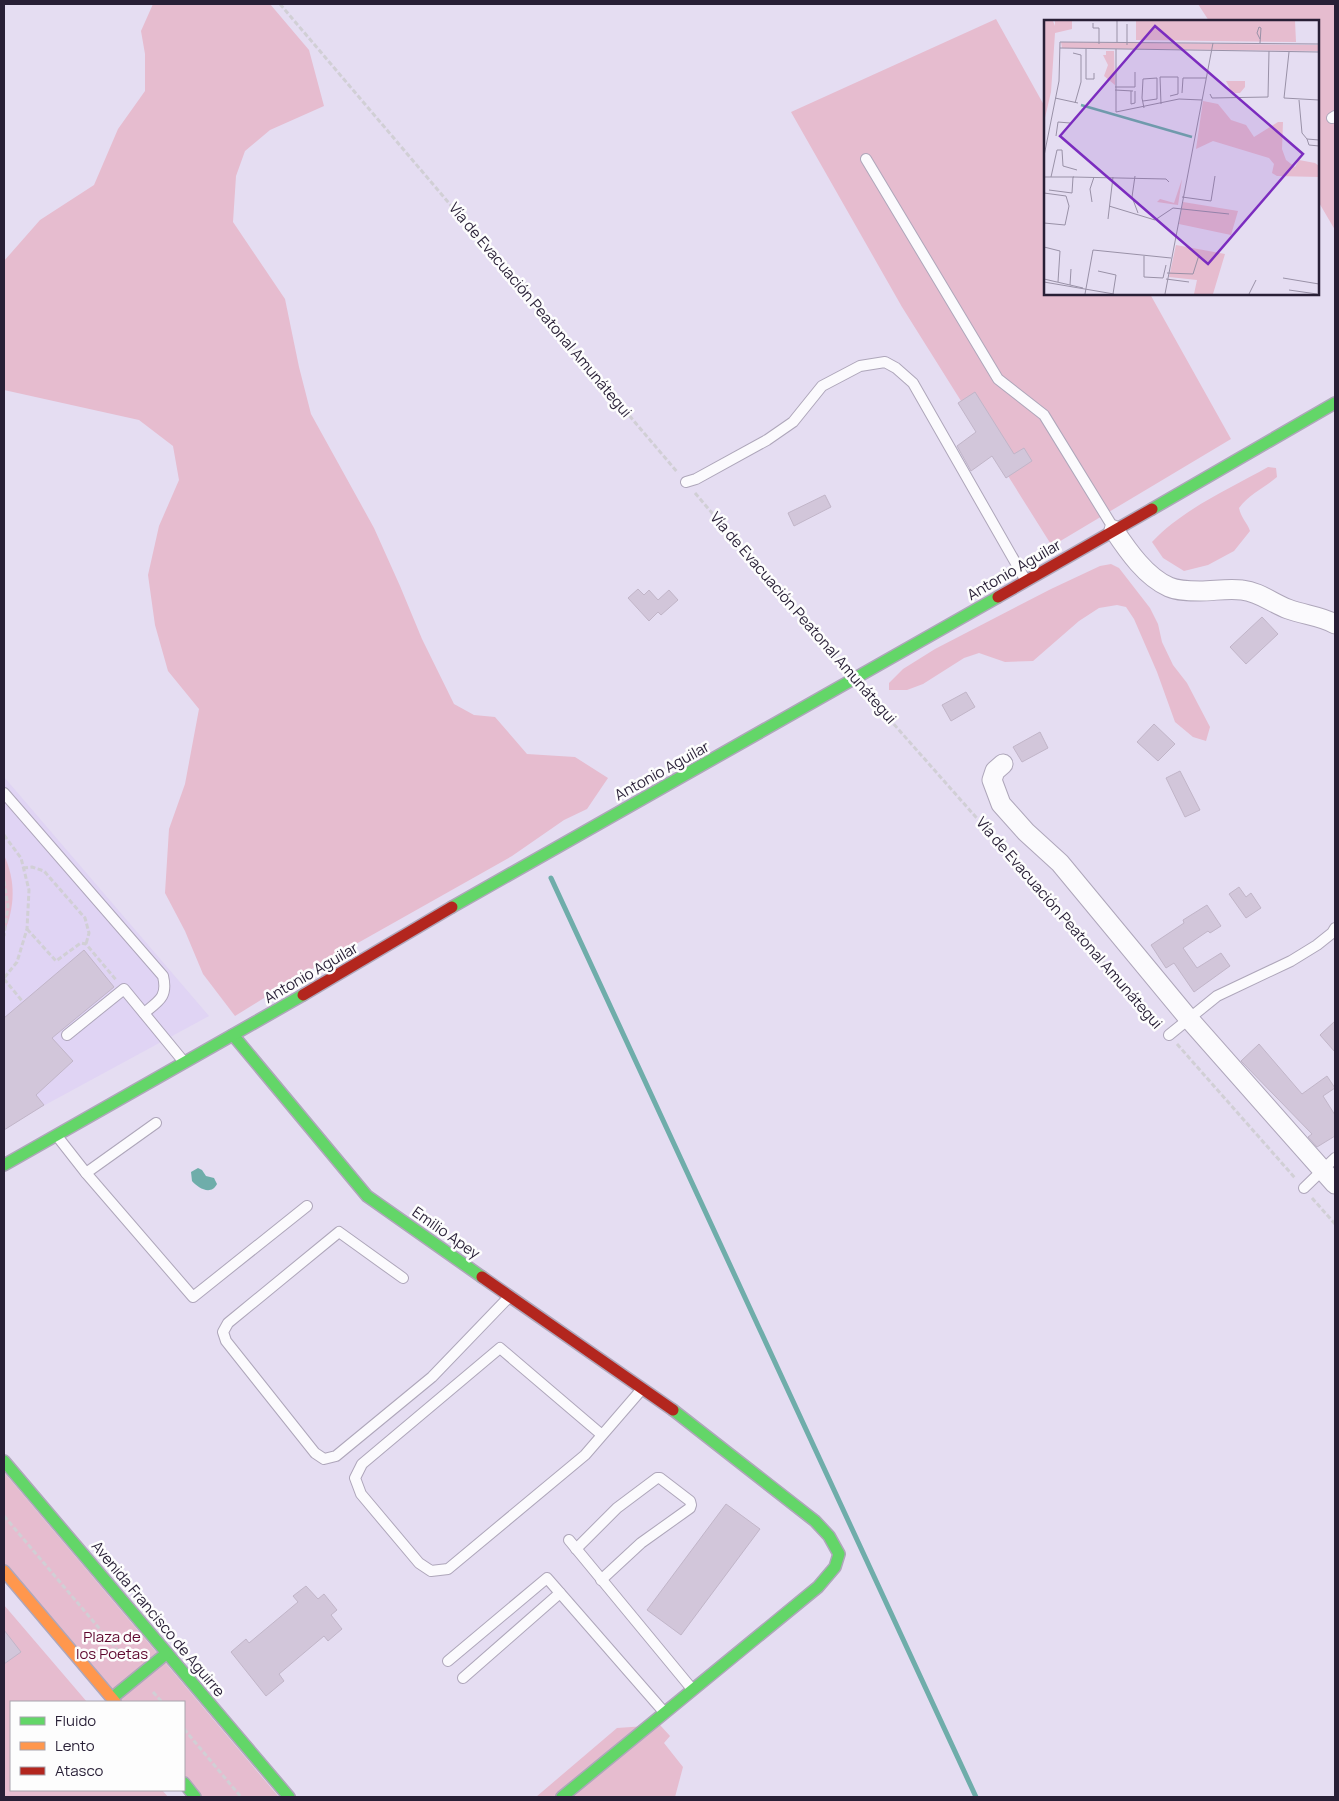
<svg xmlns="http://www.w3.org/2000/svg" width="1339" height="1801" font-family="Manrope,sans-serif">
<rect width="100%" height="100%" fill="#e5ddf2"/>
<path fill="#e0d4f4" d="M4,777L209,1016L45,1105L4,1129Z"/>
<g fill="#e6bccf">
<path d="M153,4H270L309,50L324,106L270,130L245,151L236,176L233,222L285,299L299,367L311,414L374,528L400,586L422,639L454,704L474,715L495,717L527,754L575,757L608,778L587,809L564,820L512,856L301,975L235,1016L203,974L185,931L165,893L169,829L185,784L199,709L168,671L155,625L148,575L159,526L179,480L173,446L139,420L4,390V261L40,220L94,185L118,129L145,91V54L141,31Z"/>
<path d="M1198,4H1335V230L1318,201V21H1209Z"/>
<path d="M996,19L1045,107V294H1150L1231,439L1052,546L902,307L791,112Z"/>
<path d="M1268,467L1276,468L1277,477C1264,488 1249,494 1239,508C1241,518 1247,522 1250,531L1234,551L1208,565L1184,571L1163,558L1152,542C1183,509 1229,489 1268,467Z"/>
<path d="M1111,564L1119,568L1150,608L1158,624L1162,642L1173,665L1187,683L1210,727L1206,741L1193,737L1175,722L1157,672L1134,619L1126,607L1117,605L1099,608L1079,621L1033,661L1005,662L979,653L964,658L923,684L907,690H889V683L903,669L935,649L1051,589L1100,566Z"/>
<path d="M4,855C16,881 15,907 4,933Z"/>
<path d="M4,1472L279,1797H201L184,1777V1702H121L4,1564Z"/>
<path d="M4,1605L87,1702H11V1790H162L168,1797H4Z"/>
<path d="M660,1725L670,1736L664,1743L683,1767L675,1797H536L617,1728Z"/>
</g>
<path fill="#6fadaa" d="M198,1168L202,1170L206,1176L214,1178L217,1184C211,1196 198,1188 192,1181L191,1172Z"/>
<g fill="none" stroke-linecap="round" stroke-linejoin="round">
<path stroke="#6fadaa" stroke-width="5" d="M551,878L976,1797"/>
</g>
<g fill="#d2c6da" stroke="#c1b5c8">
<path d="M975,392L1014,454L1024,448L1032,461L1006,478L992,456L971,471L957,446L976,432L958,403Z"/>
<path d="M825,495L831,507L794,526L788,513Z"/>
<path d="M638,589L644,595L649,590L658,600L669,590L678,600L661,615L658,612L649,621L628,598Z"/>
<path d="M1262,617L1278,634L1246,664L1230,647Z"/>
<path d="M966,692L975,707L951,721L942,705Z"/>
<path d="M1154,724L1175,744L1158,761L1137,742Z"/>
<path d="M1040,732L1048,748L1022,762L1013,747Z"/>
<path d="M1180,771L1200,810L1185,817L1166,778Z"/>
<path d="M1239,887L1246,897L1251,893L1261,908L1246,918L1229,894Z"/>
<path d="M1207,905L1221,926L1210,933L1208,931L1183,948L1197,968L1221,953L1230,966L1194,992L1174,963L1166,968L1151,945L1184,923L1183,920Z"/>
<path d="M84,950L114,987L52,1038L73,1061L36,1095L44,1105L4,1130V1018Z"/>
<path d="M1335,1021V1052L1320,1035Z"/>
<path d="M1259,1044L1302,1094L1327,1076L1335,1088L1323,1096L1335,1115V1136L1317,1147L1308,1137L1312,1134L1241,1061Z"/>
<path d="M726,1504L760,1529L681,1635L647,1610Z"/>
<path d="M306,1586L318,1599L324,1594L337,1610L331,1615L342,1629L328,1641L324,1636L279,1674L284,1681L266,1696L231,1652L246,1639L249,1643L298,1602L293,1596Z"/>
<path d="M4,1630L21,1652L4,1664Z"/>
</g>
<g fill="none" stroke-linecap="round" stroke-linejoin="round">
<g stroke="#aea6ba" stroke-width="12">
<g id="lane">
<path d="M1332,118L1335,116"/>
<path d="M866,159L998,379L1044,415L1114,529"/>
<path d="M686,482L696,479L767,440L793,422L822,386L860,366L885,362L896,368L913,383L1026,581"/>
<path d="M4,793L163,976C168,997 159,1001 144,1013"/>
<path d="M67,1035L124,989L184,1062"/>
<path d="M1169,1035L1217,996L1291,961L1317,945L1332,933L1335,928"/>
<path d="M57,1136L86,1173L193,1297L307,1206"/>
<path d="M86,1173L156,1123"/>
<path d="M1304,1188L1335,1158"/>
<path d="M403,1278L339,1232L228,1323L223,1332L226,1341L315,1453L324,1459L336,1456L432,1377L509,1297"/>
<path d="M602,1435L500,1348L362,1464L355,1478L361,1494L419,1563L431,1571L448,1569L585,1455L642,1389"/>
<path d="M569,1540L692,1689"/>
<path d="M576,1549L617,1508L657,1478H660L690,1501L691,1505L690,1508L641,1543L601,1580"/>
<path d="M448,1661L547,1578L664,1712"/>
<path d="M463,1678L560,1593"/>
</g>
</g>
<g stroke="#aea6ba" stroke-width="21">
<g id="street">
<path d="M1114,530C1128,551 1146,577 1169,587C1178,591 1190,591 1200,591C1214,591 1228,588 1242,590C1260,592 1272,603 1288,609C1304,615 1321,616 1335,624"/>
<path d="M1003,764L995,771L992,780L1001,804L1026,832L1060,863L1189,1019L1335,1184"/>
</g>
</g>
<g stroke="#aea6ba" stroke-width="14">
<g id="fast">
<path d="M1152,509L1335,403"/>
<path d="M452,907L998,597"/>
<path d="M233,1035L367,1196L482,1277"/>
<path d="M4,1165L303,995"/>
<path d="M4,1461L289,1797"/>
<path d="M112,1698L167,1653"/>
<path d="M184,1783L195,1797"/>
<path d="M562,1797L818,1587L835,1567L839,1554L829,1536L815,1521L673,1410"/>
</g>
</g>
<g stroke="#aea6ba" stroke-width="14">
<path id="slow" d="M4,1571L115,1702"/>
</g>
<g stroke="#aea6ba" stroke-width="14">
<g id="jam">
<path d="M998,597L1152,509"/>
<path d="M303,995L452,907"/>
<path d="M482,1277L673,1410"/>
</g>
</g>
<g stroke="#d1cfd5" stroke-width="3" stroke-dasharray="5 2.5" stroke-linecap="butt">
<path d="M280,4L678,473"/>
<path d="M695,493L842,665"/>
<path d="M869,696L1161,1027"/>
<path d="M4,835L21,858L29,890L27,929L17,962L4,978"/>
<path d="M23,868L32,867L44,871L85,918L89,933L86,944"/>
<path d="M4,881L8,906L4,936"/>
<path d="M27,929L56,961L78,945L81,943L86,944L117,981"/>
<path d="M4,979L23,1002"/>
<path d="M1177,1044L1295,1178"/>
<path d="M1312,1198L1335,1224"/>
<path d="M4,1516L126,1660"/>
<path d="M153,1692L162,1702"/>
<path d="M184,1729L241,1797"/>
</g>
<use href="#lane" stroke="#fbfafd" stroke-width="10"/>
<use href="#street" stroke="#fbfafd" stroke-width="19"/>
<use href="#fast" stroke="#63d668" stroke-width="11"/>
<use href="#slow" stroke="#ff974d" stroke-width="11"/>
<use href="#jam" stroke="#b3261e" stroke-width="11"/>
</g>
<g text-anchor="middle" stroke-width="5" stroke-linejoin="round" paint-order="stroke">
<g font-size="15" fill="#281f36" stroke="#fdfdfd">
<text transform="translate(540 310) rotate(50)" y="5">Vía de Evacuación Peatonal Amunátegui</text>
<text transform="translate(1014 570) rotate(-30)" y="5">Antonio Aguilar</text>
<text transform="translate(803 618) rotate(49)" y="5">Vía de Evacuación Peatonal Amunátegui</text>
<text transform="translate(662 771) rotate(-29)" y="5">Antonio Aguilar</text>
<text transform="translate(1069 923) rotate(49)" y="5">Vía de Evacuación Peatonal Amunátegui</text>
<text transform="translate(311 973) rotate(-30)" y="5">Antonio Aguilar</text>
<text transform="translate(446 1233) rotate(35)" y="5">Emilio Apey</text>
<text transform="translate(158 1619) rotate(50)" y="5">Avenida Francisco de Aguirre</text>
</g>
<g font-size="15" fill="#5e072e" stroke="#fdfdfd">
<text x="112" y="1642">Plaza de<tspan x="112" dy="17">los Poetas</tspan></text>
</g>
</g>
<g transform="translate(1044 20)">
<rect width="275" height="275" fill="#e5ddf2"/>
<path d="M0,1H9L11,6V1H28V9L11,13L7,72L0,102ZM92,1H251L252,22L92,20ZM17,22L275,25V31L18,28ZM62,31H70L71,65L60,56L64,45L59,35H62ZM182,61H201V67L196,73H188ZM159,81L174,84L187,100L202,105L210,117L234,102H239L238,129L242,140L251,147L255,140L271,143L275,146V157L233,156L228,153L230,144L225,138L169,121L152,129ZM138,159L134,185L113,182L116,179L130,183ZM139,182L194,191L187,215L135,204ZM132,225L181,234L169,274H150L153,260L125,257Z" fill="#e6bccf"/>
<path fill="none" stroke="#6fadaa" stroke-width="2.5" d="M37,85L148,117"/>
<path fill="none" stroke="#9991a7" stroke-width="1" d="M73,1V22M49,3V8H55V24M216,23L217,8L215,7L213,13L216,19M83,25V4M16,28L275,32M42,29V59H50V53M72,29V92L135,79L158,80M245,32L240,78L275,80M29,33L37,35V62L31,83M71,67H91V52M71,70L89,71M87,71V84L91,83V71M138,73L139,58H162M166,74L168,78L224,77L225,31M11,78L34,83M255,80L258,113L263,119L275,120M99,81L113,79V58L99,59L98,78L100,88M117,84L116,57H134V74L126,76M12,116L14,102L26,103M263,119L265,125L275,126M0,136L15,61L16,22L275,24M91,156L88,177L94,193M0,157H30M7,157L13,130H18L19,146L33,150M5,170L28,173L29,157L122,159L125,162M0,173L22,176L25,186L21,205L0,203M138,177L167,181L171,156M48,182L46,169L50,157M65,186L111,200L129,188L185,194M64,199L69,157M0,227L16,231L14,262M100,236V257L119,258L122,245M54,251L72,255L69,274M123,253L149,254L155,235M239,258L275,264M0,259L39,268M122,259L145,262M0,262L70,274M26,265L27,249M245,270L273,274M41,274L49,230L127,238M121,274L169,23M205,274L212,260"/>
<path fill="#7b2cbf" fill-opacity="0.15" stroke="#7b2cbf" stroke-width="2.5" d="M111,6L259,134L164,244L16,116Z"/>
<rect width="275" height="275" fill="none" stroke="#281f36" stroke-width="2.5"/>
</g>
<rect width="1339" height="1801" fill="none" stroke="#281f36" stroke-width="10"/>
<rect x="10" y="1701" width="175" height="90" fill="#fdfdfd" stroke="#a8a4ad"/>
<rect x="20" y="1717" width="25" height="8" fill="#63d668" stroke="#a8a4ad"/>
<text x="55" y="1726" font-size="15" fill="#281f36">Fluido</text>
<rect x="20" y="1742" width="25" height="8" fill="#ff974d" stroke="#a8a4ad"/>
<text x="55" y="1751" font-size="15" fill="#281f36">Lento</text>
<rect x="20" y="1767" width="25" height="8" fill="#b3261e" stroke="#a8a4ad"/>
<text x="55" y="1776" font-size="15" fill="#281f36">Atasco</text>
</svg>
